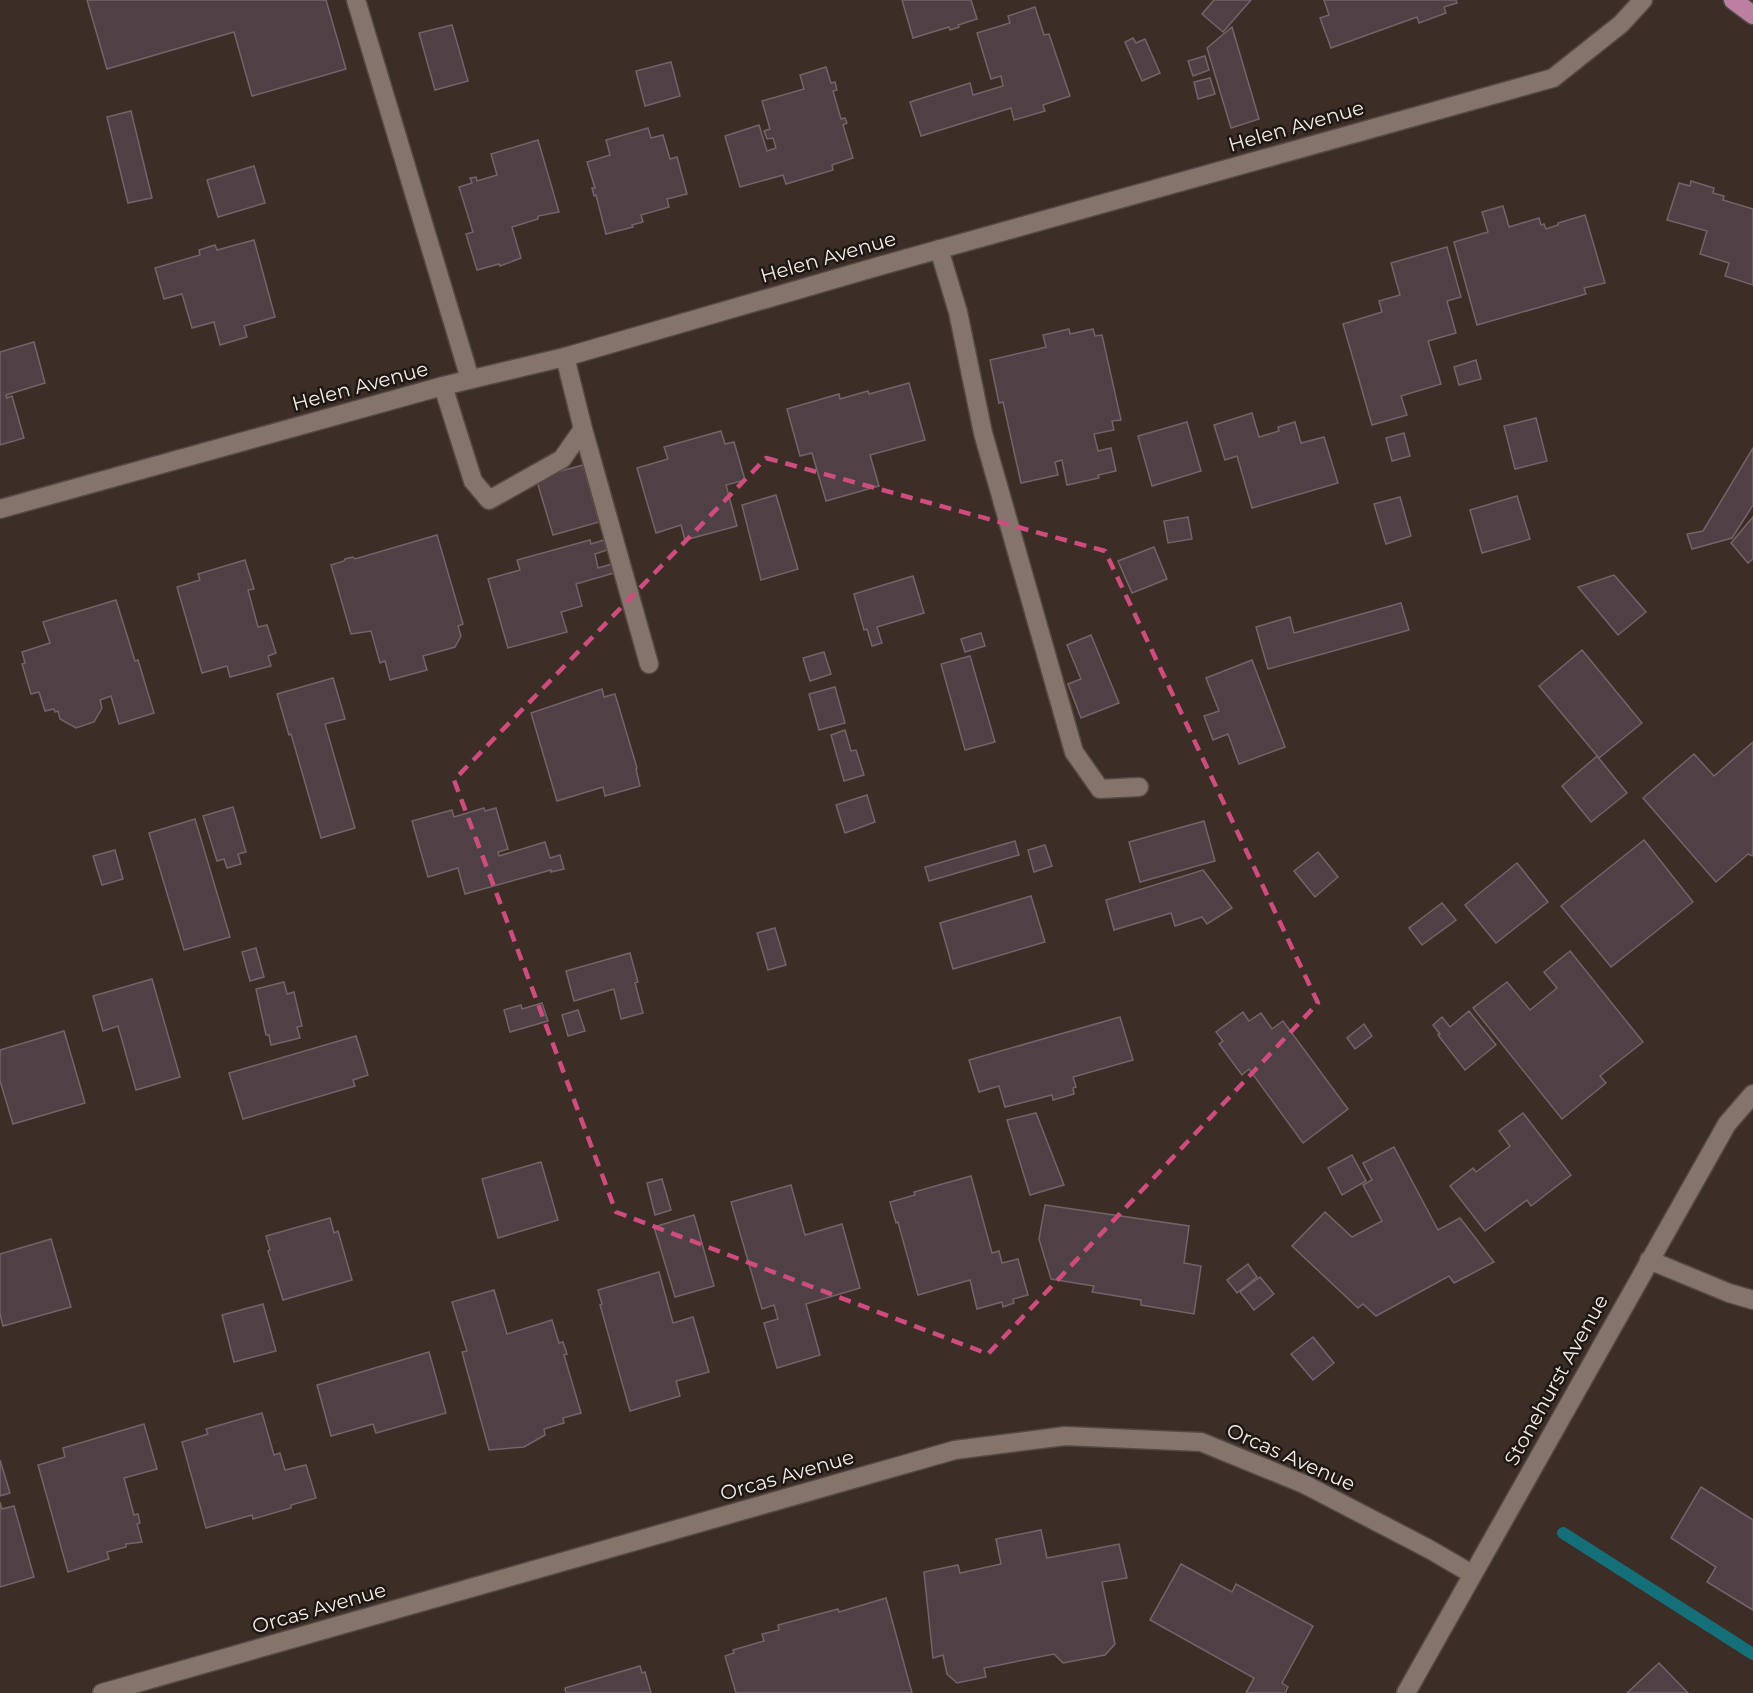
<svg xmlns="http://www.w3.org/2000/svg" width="1753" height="1693" font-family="Montserrat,sans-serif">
<rect width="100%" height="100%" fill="#3c2e27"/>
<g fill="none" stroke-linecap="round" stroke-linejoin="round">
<path stroke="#156f79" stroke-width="12" d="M1563,1533L1753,1654"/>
</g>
<g fill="#4f4045" stroke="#746369" stroke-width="1.5">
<path d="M87,0H326L346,69L252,96L234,32L107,69Z"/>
<path d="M902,0H971L977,19L958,25L959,27L950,30L949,27L913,38Z"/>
<path d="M1214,0H1251L1223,32L1202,14Z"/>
<path d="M1324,0H1456L1457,3L1444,7L1446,13L1419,23L1417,17L1331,48L1320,18L1329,15Z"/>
<path d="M1035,7L1044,35L1049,34L1070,96L1043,105L1045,111L1014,120L1011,108L921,136L910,102L970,83L973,95L1003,86L1001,76L991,79L977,33L1010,23L1008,16Z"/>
<path d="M452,25L468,81L435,90L419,33Z"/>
<path d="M1232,27L1259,119L1231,128L1207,48Z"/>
<path d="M1133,38L1136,43L1145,39L1160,73L1142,81L1125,42Z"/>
<path d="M1205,56L1209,70L1193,76L1188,61Z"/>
<path d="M671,62L680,96L645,106L636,71Z"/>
<path d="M826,67L831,83L835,82L837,90L833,91L841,119L845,118L847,123L843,125L853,158L832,165L833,170L786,184L783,175L740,187L725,136L759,125L767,151L776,148L773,138L767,139L764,131L770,129L762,101L804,89L800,75Z"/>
<path d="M1210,78L1215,94L1198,99L1194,82Z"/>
<path d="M131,111L152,198L128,203L107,117Z"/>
<path d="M648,128L651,138L663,135L670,159L677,157L687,194L667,199L669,207L641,215L643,222L632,225L633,227L606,234L596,195L594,196L592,188H595L587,162L610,155L606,140Z"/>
<path d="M538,140L559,212L538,216V219L512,227L521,258L500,266L499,264L477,270L466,234L473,232L459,187L472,183L470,178L476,177L477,181L497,175L491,154Z"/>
<path d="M254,166L265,203L218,217L207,180Z"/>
<path d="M1691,181L1714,188L1713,193L1724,196L1723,200L1753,209V285L1725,276L1729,263L1700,254L1707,231L1667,220L1679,183L1690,186Z"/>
<path d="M1503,206L1509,227L1539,218L1541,225L1544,224L1546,229L1558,225V223L1585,215L1605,283L1584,288L1586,294L1477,325L1454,242L1488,232L1482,212Z"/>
<path d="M254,240L275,317L244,326L247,337L220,345L214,322L192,328L182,294L164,299L155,268L200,255L199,250L215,245L217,250Z"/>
<path d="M1447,247L1461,297L1447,301L1456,333L1428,341L1441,384L1401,396L1407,415L1372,425L1343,324L1382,312L1379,301L1400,295L1391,263Z"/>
<path d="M1069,329L1070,334L1093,329L1095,336L1102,335L1121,420L1112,421L1114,430L1094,434L1098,451L1111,448L1116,471L1098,475L1099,478L1067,485L1062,460L1055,462L1058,475L1021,483L1003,402L999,403L990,360L1046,347L1043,335Z"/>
<path d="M34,342L45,383L6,395L7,398L12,396L24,438L0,445V352Z"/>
<path d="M1476,360L1481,379L1459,385L1454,367Z"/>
<path d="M909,383L925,440L870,455L879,486L826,501L812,453L800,456L787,409L839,394L840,399L868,391L869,394Z"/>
<path d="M1252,413L1259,437L1279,431L1278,427L1295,422L1301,443L1324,437L1338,483L1252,508L1237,456L1225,460L1214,425Z"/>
<path d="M1536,418L1547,461L1515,469L1504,426Z"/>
<path d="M1187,422L1201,471L1152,486L1138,436Z"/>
<path d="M721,431L725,444L734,442L745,480L726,485L737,526L685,540L681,525L656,533L637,468L668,459L664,447Z"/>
<path d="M1404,433L1410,456L1392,461L1386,438Z"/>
<path d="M1753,448V505L1732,538L1692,549L1687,534L1703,531Z"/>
<path d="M583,465L599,522L553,535L536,478Z"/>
<path d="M776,495L798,569L761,580L742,505Z"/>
<path d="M1517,496L1530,539L1482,553L1470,510Z"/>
<path d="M1400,497L1411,536L1386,544L1374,504Z"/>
<path d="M1188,517L1192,539L1168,543L1164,521Z"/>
<path d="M1753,517V559L1748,563L1731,543Z"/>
<path d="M437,535L463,624L458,626L461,636L455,647L423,656L427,670L390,680L385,661L380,663L371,631L351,634L331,565L344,561L345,559L353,557L355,559Z"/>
<path d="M590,540L591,544L604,540L607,550L595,554L598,568L612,564L614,573L576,584L582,606L561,612L567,632L508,648L488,579L520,570L517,560Z"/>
<path d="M1154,547L1167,579L1132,593L1118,561Z"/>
<path d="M245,560L254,589L248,590L258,627L267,625L276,653L268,656L271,666L230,677L227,666L202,673L177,587L200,580L198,574Z"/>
<path d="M1614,575L1646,612L1618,635L1578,587Z"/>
<path d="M913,576L924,613L877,627L882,643L872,646L867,629L864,630L854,594Z"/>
<path d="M116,600L135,661L138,660L154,713L119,724L111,696L100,700L102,708L94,722L76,728L60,719L58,711L55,712L54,709L45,711L39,692L31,694L22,664L25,663L22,652L50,643L43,622Z"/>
<path d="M1401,603L1409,630L1268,669L1256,627L1290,617L1294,633Z"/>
<path d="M981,633L985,646L965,652L961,639Z"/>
<path d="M1091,635L1119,703L1081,718L1068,684L1081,679L1067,645Z"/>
<path d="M1582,650L1642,723L1599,758L1539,686Z"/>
<path d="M824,652L831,674L810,681L803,658Z"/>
<path d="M970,656L995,742L965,750L941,664Z"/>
<path d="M1252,660L1285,747L1239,764L1228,734L1213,740L1204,716L1219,711L1206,678Z"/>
<path d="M333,678L345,719L325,724L355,828L321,838L291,734L289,735L277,694Z"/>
<path d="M835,687L845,723L819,730L809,694Z"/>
<path d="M602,689L604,697L615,694L637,768L636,769L640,786L605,796L603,787L557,801L531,713Z"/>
<path d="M845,730L851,751L856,750L864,775L844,781L831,735Z"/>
<path d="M1753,742V856L1748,854L1716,882L1643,798L1694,754L1714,776Z"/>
<path d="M1597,756L1627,793L1591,822L1562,786Z"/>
<path d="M867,795L875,822L845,833L836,805Z"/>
<path d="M233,807L246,852L238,854L241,864L227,868L224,859L217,861L203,816Z"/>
<path d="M484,808L485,811L496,808L508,849L498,852L499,856L545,842L550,858L560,855L564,869L551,872V870L465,894L458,868L428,877L412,821L452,810L454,817Z"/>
<path d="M195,819L230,937L184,950L149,833Z"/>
<path d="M1204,821L1215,861L1140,882L1129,842Z"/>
<path d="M1644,840L1693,902L1611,967L1561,906Z"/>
<path d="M1015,841L1019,855L929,881L925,867Z"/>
<path d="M1045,845L1052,866L1034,872L1028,850Z"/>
<path d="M115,850L123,879L102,885L93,856Z"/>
<path d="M1318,852L1338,877L1315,897L1294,871Z"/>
<path d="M1517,863L1548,902L1496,943L1465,905Z"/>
<path d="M1203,870L1232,908L1207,924L1202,917L1175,926L1171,913L1114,930L1106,900Z"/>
<path d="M1031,896L1045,942L953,969L940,923Z"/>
<path d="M1442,903L1456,920L1422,945L1409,928Z"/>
<path d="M775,928L786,965L768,970L757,933Z"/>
<path d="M256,948L264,977L250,981L242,952Z"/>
<path d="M1570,951L1643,1042L1600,1076L1606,1083L1562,1119L1473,1008L1507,982L1530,1010L1557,988L1544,972Z"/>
<path d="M630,953L638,982L635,983L643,1013L621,1019L614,989L574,1001L566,971Z"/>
<path d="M152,979L180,1077L136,1090L118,1026L103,1031L93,996Z"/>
<path d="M284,982L287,994L294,992L302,1026L297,1027L300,1038L271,1045L269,1035H266L256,989Z"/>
<path d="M542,1003L548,1021L510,1032L504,1010L521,1005L522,1009Z"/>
<path d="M578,1010L585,1031L568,1036L562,1015Z"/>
<path d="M1469,1011L1496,1045L1465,1070L1438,1035L1440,1034L1433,1025L1442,1017L1450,1027Z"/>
<path d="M1243,1012L1249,1021L1261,1013L1272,1029L1283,1021L1348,1109L1303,1143L1249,1069L1242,1075L1219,1044L1223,1041L1216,1032Z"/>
<path d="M1120,1017L1133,1060L1073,1077L1076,1087L1073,1088L1074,1094L1053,1100L1052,1095L1005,1107L999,1086L979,1092L969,1060Z"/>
<path d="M1364,1024L1372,1036L1355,1049L1347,1038Z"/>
<path d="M64,1031L85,1103L13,1124L0,1081V1050Z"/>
<path d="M356,1036L368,1075L353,1080L355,1086L243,1119L229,1073Z"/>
<path d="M1036,1113L1064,1185L1030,1195L1007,1120Z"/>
<path d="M1523,1113L1571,1175L1531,1206L1527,1200L1485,1231L1450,1186L1473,1168L1476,1172L1510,1146L1499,1131Z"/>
<path d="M1394,1147L1438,1230L1460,1218L1494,1262L1454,1283L1449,1276L1376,1316L1363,1304L1358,1308L1292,1246L1325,1212L1352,1237L1382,1221L1363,1185L1372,1180L1363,1163Z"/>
<path d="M1352,1155L1366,1181L1342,1195L1328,1168Z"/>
<path d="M541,1162L558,1220L498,1238L482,1179Z"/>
<path d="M971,1176L992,1253L999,1251L1002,1263L1018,1259L1028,1295L1013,1299L1014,1303L1003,1307L1002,1302L977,1309L970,1280L918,1295L898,1222L896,1223L890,1202L915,1195L914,1192Z"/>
<path d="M662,1179L671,1210L655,1215L647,1183Z"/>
<path d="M791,1185L805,1235L842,1224L860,1288L806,1304L820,1355L777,1368L764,1323L778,1319L774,1305L762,1309L731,1202Z"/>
<path d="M1045,1205L1189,1226L1184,1263L1201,1266L1194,1314L1141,1305V1300L1092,1292L1094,1286L1051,1279L1039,1239Z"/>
<path d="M694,1215L714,1286L675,1297L654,1227Z"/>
<path d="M330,1218L334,1233L338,1231L352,1280L283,1300L268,1251L270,1250L266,1236Z"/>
<path d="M51,1239L71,1307L3,1326L0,1314V1254Z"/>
<path d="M1248,1264L1257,1277L1237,1293L1227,1280Z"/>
<path d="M659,1272L673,1323L693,1317L709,1372L676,1381L680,1396L630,1411L600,1305L602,1304L598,1290Z"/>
<path d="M1260,1277L1274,1294L1254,1310L1240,1292Z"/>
<path d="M494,1290L507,1334L552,1320L559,1343L563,1342L567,1354L564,1355L581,1413L563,1418L564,1423L544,1429L545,1435L524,1447L489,1450L462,1352L467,1351L452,1302Z"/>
<path d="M263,1304L276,1351L234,1362L222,1315Z"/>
<path d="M1313,1337L1334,1363L1313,1380L1291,1354Z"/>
<path d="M429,1352L446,1413L376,1433L373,1424L331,1436L317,1385Z"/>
<path d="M262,1413L274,1455L280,1453L285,1470L306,1465L316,1498L291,1505V1508L253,1519L252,1515L206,1528L182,1442L208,1434L206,1429Z"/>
<path d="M144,1424L157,1469L124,1478L134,1515L138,1514L140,1523L137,1524L142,1542L126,1544V1547L107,1552L109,1559L68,1572L38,1465L65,1457L63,1448Z"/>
<path d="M0,1460L10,1493L0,1496Z"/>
<path d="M1701,1487L1753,1520V1610L1707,1582L1716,1567L1671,1538Z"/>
<path d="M0,1502L2,1509L14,1506L34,1577L0,1587Z"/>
<path d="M1041,1530L1047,1558L1119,1544L1127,1578L1102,1582L1115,1644L1105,1655L1063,1663L1054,1654L984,1668L986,1677L957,1683L947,1674L943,1655L933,1658L924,1572L958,1565L960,1573L1001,1564L996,1539Z"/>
<path d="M1181,1564L1232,1592L1236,1584L1313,1626L1282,1683L1288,1687L1285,1693H1246L1254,1678L1150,1620Z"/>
<path d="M886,1598L912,1693H736L725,1656L734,1653L733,1650L764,1641L762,1634L779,1630L778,1625L838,1609L839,1612Z"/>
<path d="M1659,1663L1688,1693H1627Z"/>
<path d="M640,1666L642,1673L645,1672L651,1693H566L565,1688Z"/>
</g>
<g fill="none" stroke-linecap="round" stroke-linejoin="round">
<g stroke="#554944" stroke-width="21">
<g id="lane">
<path d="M356,0L470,379"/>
<path d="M939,249L958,312L983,433L1074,752L1100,789L1139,787"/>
<path d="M565,357L583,429L649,664"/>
<path d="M443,386L473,481L489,500L562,459L583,429"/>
<path d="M1649,1260L1729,1293L1753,1300"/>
</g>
</g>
<g stroke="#554944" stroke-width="21">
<g id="street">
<path d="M0,509L443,386L565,357L883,265L1553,78L1621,24L1643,0"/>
<path d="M102,1693L955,1450L1065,1436L1201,1442L1304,1484L1429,1549L1472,1574"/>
<path d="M1406,1693L1727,1124L1753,1094"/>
</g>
</g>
<g stroke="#554944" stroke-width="21">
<path id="primary" d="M1733,0L1753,15"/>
</g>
<use href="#lane" stroke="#84746c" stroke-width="18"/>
<use href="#street" stroke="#84746c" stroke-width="18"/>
<use href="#primary" stroke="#bb7fa1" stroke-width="18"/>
</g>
<path fill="none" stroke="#cf4d7e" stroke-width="4.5" stroke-dasharray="12 8" stroke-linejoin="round" d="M766,458L1105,551L1318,1003L988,1354L616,1212L454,780Z"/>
<g text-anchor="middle" stroke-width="5" stroke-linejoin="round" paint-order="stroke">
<g font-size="20" fill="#f6ece8" stroke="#1e1815">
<text transform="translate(1296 126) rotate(-16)" y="7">Helen Avenue</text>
<text transform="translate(828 257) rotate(-16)" y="7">Helen Avenue</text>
<text transform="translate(360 386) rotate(-15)" y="7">Helen Avenue</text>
<text transform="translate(1556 1380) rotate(-61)" y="7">Stonehurst Avenue</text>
<text transform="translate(1291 1457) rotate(24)" y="7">Orcas Avenue</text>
<text transform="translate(787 1475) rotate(-16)" y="7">Orcas Avenue</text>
<text transform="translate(319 1608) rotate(-16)" y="7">Orcas Avenue</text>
</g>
</g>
</svg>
